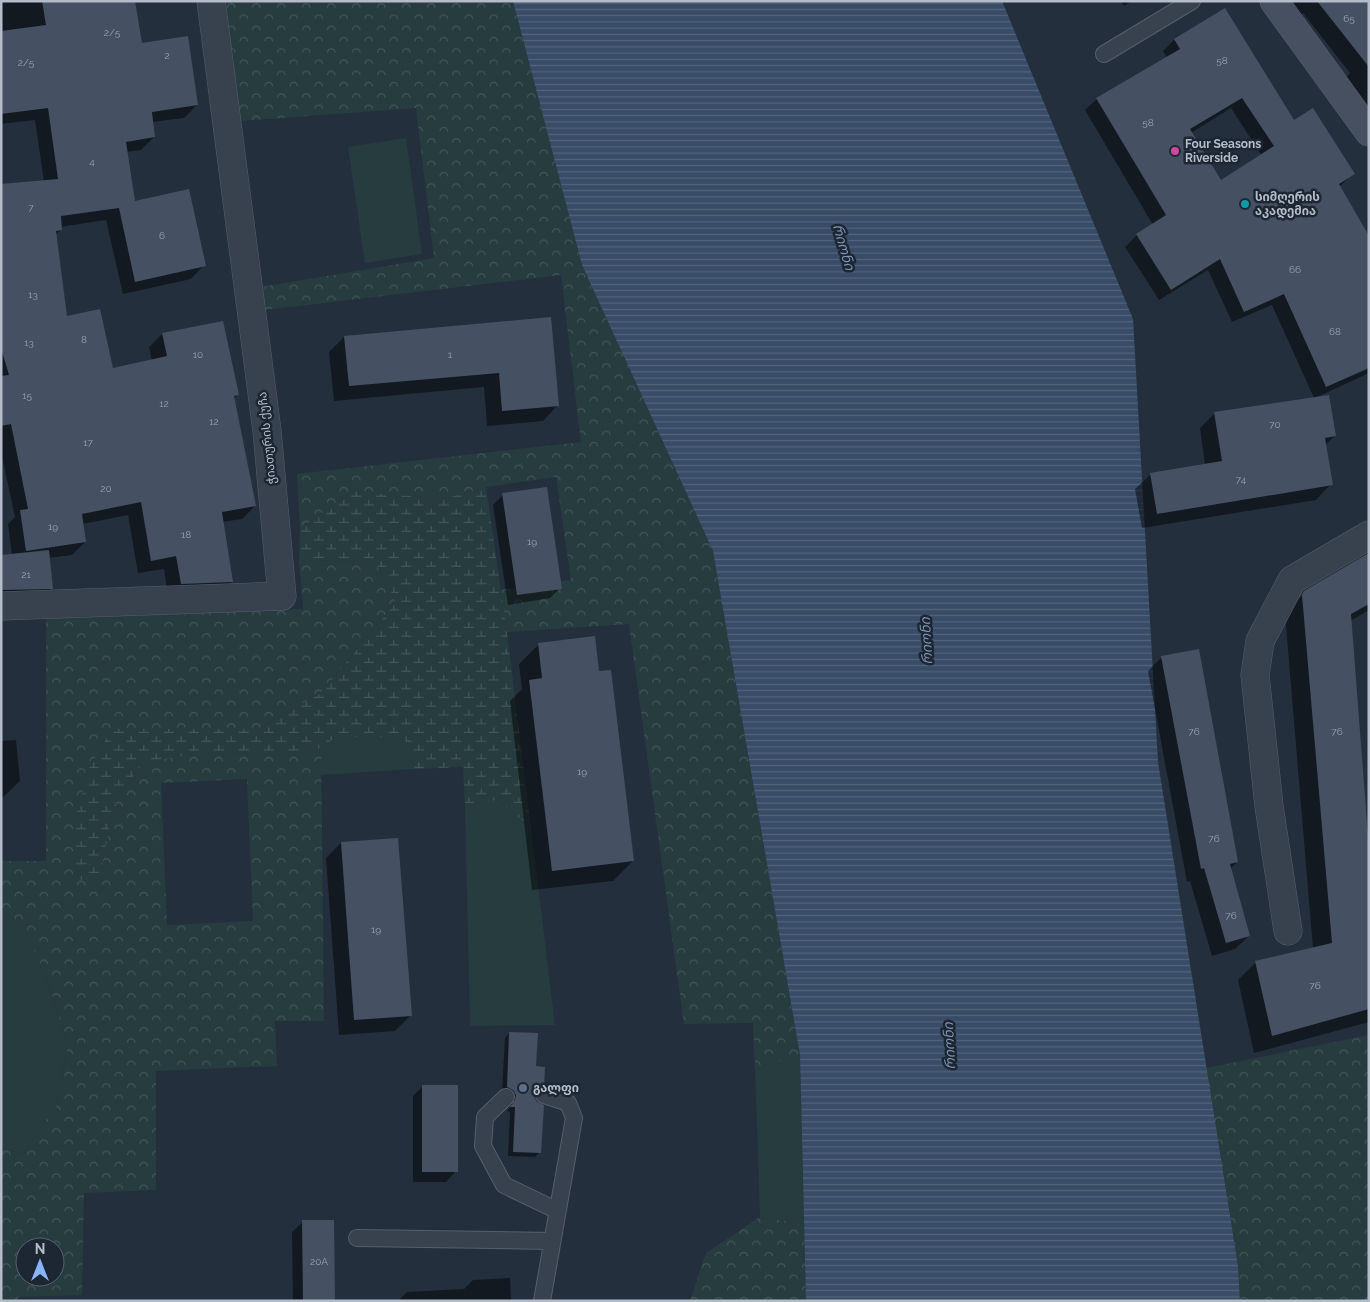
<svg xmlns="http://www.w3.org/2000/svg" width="1370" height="1302" font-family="Raleway,'Noto Sans Georgian',sans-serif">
<defs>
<pattern id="forest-crowns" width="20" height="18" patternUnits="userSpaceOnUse" patternTransform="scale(1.25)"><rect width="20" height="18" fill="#263c3f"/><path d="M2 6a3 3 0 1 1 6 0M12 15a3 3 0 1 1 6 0" fill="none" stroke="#435659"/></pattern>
<pattern id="wetland-marsh" width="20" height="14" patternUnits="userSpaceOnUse" patternTransform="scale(1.25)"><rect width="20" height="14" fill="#263c3f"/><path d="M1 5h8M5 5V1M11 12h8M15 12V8" fill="none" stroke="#435659"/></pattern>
<pattern id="water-rules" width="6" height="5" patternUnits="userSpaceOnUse" patternTransform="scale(1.25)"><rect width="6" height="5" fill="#394c67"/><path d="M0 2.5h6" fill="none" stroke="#53647b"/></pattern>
</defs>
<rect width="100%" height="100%" fill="#242f3e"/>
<g fill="#263c3f">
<path d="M406,138L422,254L365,263L348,147Z"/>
<path d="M336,737H404L415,769L321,775V748Z"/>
<path d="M498,800L531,828L555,1025L470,1026L465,806Z"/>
<path d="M1,908L25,930L47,979L68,1046L57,1105L22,1154L1,1147Z"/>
<path d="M800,1055L804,1224L760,1217L755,1069Z"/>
</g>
<g fill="url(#forest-crowns)" fill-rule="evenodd">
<path d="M226,1H513L582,265L713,551L800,1055L755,1069L753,1023L684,1024L629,624L507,632L500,590L571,580L556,477L486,487L444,499L353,491L300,529L297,474L581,442L561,275L264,310L261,287L434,258L416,108L239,121Z"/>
<path d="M299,560L375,561L396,602L321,693L258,729H112L74,878L99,881L115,800L144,761L201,753L278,754L321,748L324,1021H275L277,1066L156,1071V1190L84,1193L82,1295L18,1297V1301H1V1147L22,1154L57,1105L68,1046L47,979L25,930L1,908V861H46V615L303,609ZM247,779L253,921L167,925L161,783ZM25,1247H55V1277H25Z"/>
<path d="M1369,1035V1301H1240L1238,1266L1206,1068Z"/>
<path d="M760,1217L804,1224L806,1301H690L706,1253Z"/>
</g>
<path fill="url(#wetland-marsh)" d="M486,487L507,632L531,828L498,800L465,806L463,767L415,769L404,737H336L321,748L279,754L201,753L144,762L115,800L99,881L74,879V822L90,766L112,729H258L321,693L396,602L375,561L299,560L300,529L353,491L444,499Z"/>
<path fill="url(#water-rules)" d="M513,1H1002L1133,319L1158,762L1238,1266L1240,1301H806L800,1055L713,551L582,265Z"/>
<g fill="#0007" fill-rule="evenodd">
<path d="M1,1H134L141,44L197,105L184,118L152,122L154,137L141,150L126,152L134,202L204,265L191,279L123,294L106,220L60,227L61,230L55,235L66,318L112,369L152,361L149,347L162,334L237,395L233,399L255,506L242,519L222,522L232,582L219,595L168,596L164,569L138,573L128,515L83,524L85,542L72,555L48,558L52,588L41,598L1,600V556L12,555L8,524L15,517L1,452V185L44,182L35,120L1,124Z"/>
<path d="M1121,1H1132L1124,6Z"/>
<path d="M1276,1H1369V115L1341,82L1350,73L1303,13L1292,22Z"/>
<path d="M1174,40L1294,122L1353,174L1339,187L1369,273V373L1315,398L1335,436L1325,445L1331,484L1316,500L1142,528L1135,489L1151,474L1205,465L1200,428L1215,413L1314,398L1272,305L1232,322L1208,270L1159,300L1125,247L1137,235L1153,225L1085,110L1097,99L1167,58L1163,51ZM1231,108L1262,156L1220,182L1191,133Z"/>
<path d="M550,318L558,405L543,421L487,426L484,387L334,401L329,352L344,337Z"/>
<path d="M503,495L560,588L550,598L508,605L493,505Z"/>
<path d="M1369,551V610L1350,621L1369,865V1022L1254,1053L1238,980L1256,962L1313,949L1285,614L1305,592L1366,556Z"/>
<path d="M539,644L598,673L633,861L613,881L532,890L510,701L522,689L519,664Z"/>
<path d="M1161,658L1237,862L1230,869L1249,936L1235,949L1212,956L1190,881L1187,882L1148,671Z"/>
<path d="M16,740L20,781L1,799V741Z"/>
<path d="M341,843L410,1016L395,1031L339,1035L326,858Z"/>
<path d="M509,1033L535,1067L543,1085L535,1091L533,1097L540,1152L535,1157L508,1156L510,1112L507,1111L511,1106V1100L502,1092L505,1038Z"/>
<path d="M423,1086L456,1171L446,1182H413V1096Z"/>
<path d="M303,1222L334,1301H293L292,1232Z"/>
<path d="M510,1278L511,1301H398L407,1292L464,1289L473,1280Z"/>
</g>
<g fill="#455162" fill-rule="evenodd">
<path d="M42,1H135L142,43L188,36L198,105L152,112L155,137L126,142L135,201L189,189L206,266L135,282L119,208L61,216L62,230L56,231L67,316L100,309L113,368L167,356L162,333L223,321L239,395L234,396L256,506L222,512L233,582L181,584L176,556L151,561L141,502L82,514L86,542L26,551L20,510L28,509L11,424L1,426V376L9,375L1,348V184L58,179L48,108L1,114V31L46,25Z"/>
<path d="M1317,1H1369V67Z"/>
<path d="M1225,8L1294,120L1313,108L1355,174L1339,184L1369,236V368L1326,387L1284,294L1244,312L1220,259L1171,290L1136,234L1166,215L1096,98L1180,49L1174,39ZM1242,98L1274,146L1221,180L1190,129Z"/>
<path d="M551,317L559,406L502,411L499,373L349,386L344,336Z"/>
<path d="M1329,395L1336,436L1325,438L1333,485L1157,514L1150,473L1222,461L1214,412Z"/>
<path d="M547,487L562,589L517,595L502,493Z"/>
<path d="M49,550L53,589L1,590V555Z"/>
<path d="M1369,553V604L1351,614L1369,849V1009L1272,1036L1255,961L1332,943L1302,595L1304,591Z"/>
<path d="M595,636L599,671L611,670L634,861L552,871L529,680L542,678L538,643Z"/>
<path d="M1199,649L1238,862L1230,864L1250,936L1226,943L1204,868L1201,869L1161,656Z"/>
<path d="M398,838L412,1016L354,1020L341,842Z"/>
<path d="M509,1032L538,1033L536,1066L545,1067L544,1085L537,1088L534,1097L537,1102L544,1105L541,1153L513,1152L515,1107H510L515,1100L516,1095L513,1090L507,1087Z"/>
<rect x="422" y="1085" width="36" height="87"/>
<path d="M302,1220H334L335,1301H303Z"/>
</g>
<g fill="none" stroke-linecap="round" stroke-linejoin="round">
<g stroke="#565f6c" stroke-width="18">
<g id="service">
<path d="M1104,54L1192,1"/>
<path d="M506,1097L485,1117L483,1146L504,1185L556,1210"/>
<path d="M357,1238L552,1241"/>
<path d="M542,1301L574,1118L568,1103L544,1095"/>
</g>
</g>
<g stroke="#565f6c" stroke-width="29">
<g id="minor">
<path d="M1,606L282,596L267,431L211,1"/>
<path d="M1288,931L1269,806L1255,675L1260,641L1292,580L1369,535"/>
</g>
</g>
<g stroke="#565f6c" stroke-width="29">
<path id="secondary" d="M1274,1L1369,132"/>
</g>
<use href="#service" stroke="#38414e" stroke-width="16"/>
<use href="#minor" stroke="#38414e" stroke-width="28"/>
<use href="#secondary" stroke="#465061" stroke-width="28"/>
</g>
<circle fill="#d1479c" stroke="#1d2633" stroke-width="2" cx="1175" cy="151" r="5"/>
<circle fill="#0f9aa8" stroke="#1d2633" stroke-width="2" cx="1245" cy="204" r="5"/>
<circle fill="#5c6f8a" stroke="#1d2633" stroke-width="2" cx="523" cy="1088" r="5"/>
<g text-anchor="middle" stroke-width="5" stroke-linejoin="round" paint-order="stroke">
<g font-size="10" fill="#98a1af">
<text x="1349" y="22">65</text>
<text x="112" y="36">2/5</text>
<text x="167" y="59">2</text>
<text x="1222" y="64">58</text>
<text x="26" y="66">2/5</text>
<text x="1148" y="126">58</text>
<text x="92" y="165">4</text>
<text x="31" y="211">7</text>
<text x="162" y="239">6</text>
<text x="1295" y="273">66</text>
<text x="33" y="298">13</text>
<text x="1335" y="335">68</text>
<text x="84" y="343">8</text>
<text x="29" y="346">13</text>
<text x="198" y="358">10</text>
<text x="450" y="358">1</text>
<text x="27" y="399">15</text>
<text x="164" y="407">12</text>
<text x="214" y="425">12</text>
<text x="1275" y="428">70</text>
<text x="88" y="446">17</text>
<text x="1241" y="483">74</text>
<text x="106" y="492">20</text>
<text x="53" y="530">19</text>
<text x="186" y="538">18</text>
<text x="532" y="545">19</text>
<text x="26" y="578">21</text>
<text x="1194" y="735">76</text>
<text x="1337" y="735">76</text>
<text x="582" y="775">19</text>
<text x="1214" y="842">76</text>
<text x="1231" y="919">76</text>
<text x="376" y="933">19</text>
<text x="1315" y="989">76</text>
<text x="319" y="1265">20A</text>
</g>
<g font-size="12" font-weight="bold" fill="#b4bcc9" stroke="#1d2633" text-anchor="start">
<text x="1185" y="148">Four Seasons<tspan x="1185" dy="14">Riverside</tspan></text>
<text x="1255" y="201">სიმღერის<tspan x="1255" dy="14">აკადემია</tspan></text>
<text x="533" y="1092">გალფი</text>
</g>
<g font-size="12" fill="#b4bcc9" stroke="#1d2633">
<text transform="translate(267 438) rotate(-96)" y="4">ჭიათურის ქუჩა</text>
</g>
<g font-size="14" font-style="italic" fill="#7c92b1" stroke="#1d2633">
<text transform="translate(844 247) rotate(74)" y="5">რიონი</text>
<text transform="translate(926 641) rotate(-93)" y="5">რიონი</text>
<text transform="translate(949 1046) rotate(-93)" y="5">რიონი</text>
</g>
</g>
<rect width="1370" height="1302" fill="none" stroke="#b4bcc9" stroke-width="5"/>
<g transform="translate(40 1262)"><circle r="24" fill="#1d2633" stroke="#59626f"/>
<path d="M0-4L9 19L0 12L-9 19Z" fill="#8ab4f8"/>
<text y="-8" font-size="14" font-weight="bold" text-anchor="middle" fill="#b4bcc9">N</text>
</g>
</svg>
